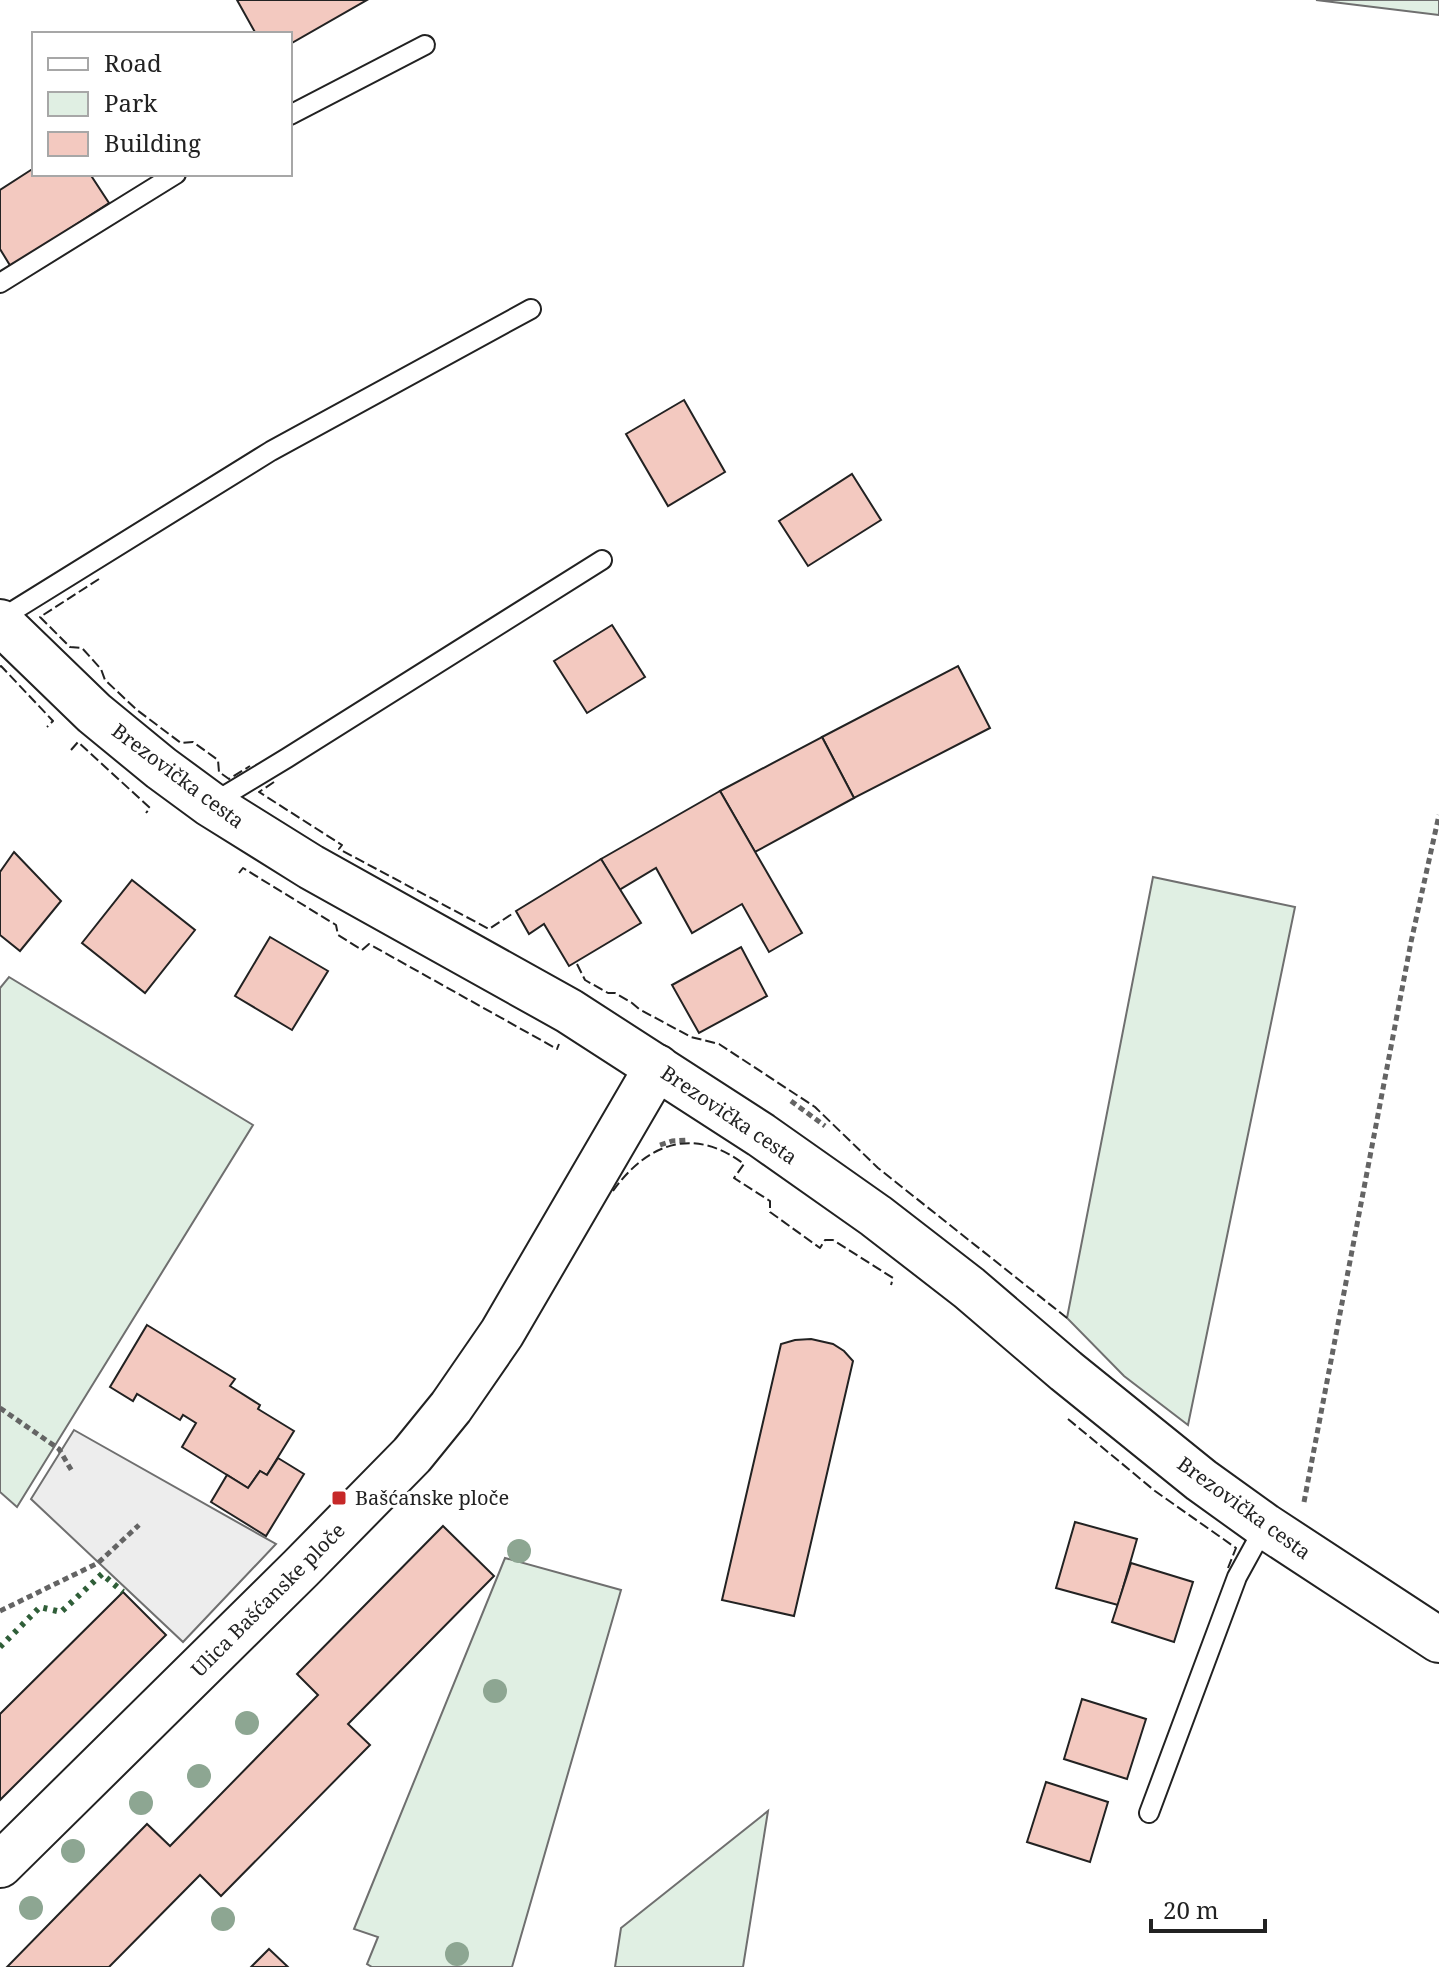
<svg xmlns="http://www.w3.org/2000/svg" width="1439" height="1967" font-family="'Noto Serif',serif">
<rect width="100%" height="100%" fill="#fff"/>
<g fill="#e0efe3" stroke="#6f6f6f" stroke-width="2">
<path d="M1316,0H1439V15Z"/>
<path d="M1153,877L1295,907L1188,1425L1124,1376L1067,1318Z"/>
<path d="M9,977L253,1125L17,1507L0,1492V988Z"/>
<path d="M505,1558L621,1590L512,1967H372L367,1964L378,1937L354,1929Z"/>
<path d="M768,1811L743,1967H615L621,1928Z"/>
</g>
<path fill="#ededed" stroke="#6f6f6f" stroke-width="2" d="M74,1430L276,1544L183,1642L31,1499Z"/>
<g fill="#f3c9c0" stroke="#222" stroke-width="2">
<path d="M237,0H367L290,44V34H256Z"/>
<path d="M34,168V174H90L109,203L11,267L0,249V190Z"/>
<path d="M684,400L725,472L668,506L626,434Z"/>
<path d="M852,474L881,520L808,566L779,521Z"/>
<path d="M612,625L645,677L587,713L554,661Z"/>
<path d="M958,666L990,728L854,798L822,737Z"/>
<path d="M822,737L854,798L755,852L720,791Z"/>
<path d="M720,791L802,933L769,952L742,904L692,933L656,868L619,890L601,859Z"/>
<path d="M14,852L61,901L20,951L0,935V872Z"/>
<path d="M601,859L641,923L569,966L544,924L529,934L516,911Z"/>
<path d="M132,880L195,930L145,993L82,943Z"/>
<path d="M270,937L328,971L292,1030L235,996Z"/>
<path d="M741,947L767,996L699,1033L672,985Z"/>
<path d="M147,1325L235,1379L230,1386L260,1405L258,1409L294,1431L267,1475L260,1471L248,1488L182,1447L196,1423L183,1415L180,1420L137,1394L133,1401L110,1387Z"/>
<path d="M811,1339L833,1344L844,1351L853,1361L794,1616L722,1600L781,1344L795,1340Z"/>
<path d="M278,1458L304,1474L266,1536L211,1502L227,1475L248,1488L260,1471L267,1475Z"/>
<path d="M1075,1522L1137,1539L1118,1605L1056,1588Z"/>
<path d="M443,1526L494,1576L348,1724L370,1745L221,1896L200,1875L109,1967H7L147,1824L170,1846L318,1695L297,1674Z"/>
<path d="M1131,1563L1193,1582L1174,1642L1112,1622Z"/>
<path d="M123,1592L166,1635L0,1800V1714Z"/>
<path d="M1082,1699L1146,1719L1127,1779L1064,1759Z"/>
<path d="M1046,1782L1108,1802L1090,1862L1027,1842Z"/>
<path d="M269,1949L288,1967H251Z"/>
</g>
<g fill="none" stroke-linecap="round" stroke-linejoin="round">
<g stroke="#222" stroke-width="22">
<g id="lane">
<path d="M290,115L425,45"/>
<path d="M0,283L176,174"/>
<path d="M0,619L271,451L531,309"/>
<path d="M211,804L287,758L602,560"/>
<path d="M1149,1813L1237,1577L1265,1526"/>
</g>
</g>
<g stroke="#222" stroke-width="48">
<g id="secondary">
<path d="M0,622L94,713L161,768L210,804L311,867L569,1011L761,1135L876,1216L969,1288L1066,1371L1201,1480L1265,1526L1439,1640"/>
<path d="M0,1865L301,1568L412,1455L451,1407L502,1333L657,1067"/>
</g>
</g>
<g stroke="#646464" stroke-width="5" stroke-dasharray="6 4" stroke-linecap="butt">
<path d="M791,1101L825,1126"/>
<path d="M660,1145L672,1141L689,1140"/>
<path d="M0,1408L59,1449L73,1473"/>
<path d="M1304,1502L1411,942L1439,815"/>
<path d="M0,1611L98,1563L139,1525"/>
</g>
<use href="#lane" stroke="#fff" stroke-width="18"/>
<use href="#secondary" stroke="#fff" stroke-width="44"/>
<path stroke="#2f5e38" stroke-width="6" stroke-dasharray="4 6" stroke-linecap="butt" d="M0,1647L40,1607L61,1612L102,1574L123,1592"/>
<g stroke="#222" stroke-width="2" stroke-dasharray="10 4" stroke-linecap="butt">
<path d="M99,579L40,617L70,647L82,648L101,669L105,680L137,710L181,743L193,742L218,760L219,772L229,779L250,766"/>
<path d="M0,667L1,666L53,721L47,727"/>
<path d="M71,750L78,742L150,808L146,813"/>
<path d="M274,782L259,792L342,845L339,849L489,929L512,914"/>
<path d="M239,873L243,868L336,925L338,935L362,950L369,944L557,1049L559,1044"/>
<path d="M577,964L585,980L608,993H615L632,1003L639,1009L691,1037L719,1044L815,1107L878,1168L1067,1318"/>
<path d="M613,1191C647,1143 694,1126 744,1164L734,1178L770,1201V1212L820,1248L825,1240H833L893,1278L891,1285"/>
<path d="M1068,1419L1155,1491L1236,1548L1228,1568"/>
</g>
</g>
<g fill="#8da692">
<circle cx="519" cy="1551" r="12"/>
<circle cx="495" cy="1691" r="12"/>
<circle cx="247" cy="1723" r="12"/>
<circle cx="199" cy="1776" r="12"/>
<circle cx="141" cy="1803" r="12"/>
<circle cx="73" cy="1851" r="12"/>
<circle cx="31" cy="1908" r="12"/>
<circle cx="223" cy="1919" r="12"/>
<circle cx="457" cy="1954" r="12"/>
</g>
<rect fill="#c62828" stroke="#fff" stroke-width="3" x="331" y="1490" width="16" height="16" rx="4"/>
<g text-anchor="middle" stroke-width="6" stroke-linejoin="round" paint-order="stroke">
<g font-size="20" fill="#222" stroke="#fff">
<text transform="translate(178 776) rotate(37)" y="7">Brezovička cesta</text>
<text transform="translate(729 1115) rotate(34)" y="7">Brezovička cesta</text>
<text transform="translate(1244 1508) rotate(36)" y="7">Brezovička cesta</text>
<text transform="translate(268 1600) rotate(-45)" y="7">Ulica Bašćanske ploče</text>
</g>
<g font-size="20" fill="#222" stroke="#fff" text-anchor="start">
<text x="355" y="1505">Bašćanske ploče</text>
</g>
</g>
<rect x="32" y="32" width="260" height="144" fill="#ffffff" stroke="#a7a7a7" stroke-width="2"/>
<rect x="48" y="58" width="40" height="12" fill="#ffffff" stroke="#a7a7a7" stroke-width="2"/>
<text x="104" y="72" font-size="24" fill="#222222">Road</text>
<rect x="48" y="92" width="40" height="24" fill="#e0efe3" stroke="#a7a7a7" stroke-width="2"/>
<text x="104" y="112" font-size="24" fill="#222222">Park</text>
<rect x="48" y="132" width="40" height="24" fill="#f3c9c0" stroke="#a7a7a7" stroke-width="2"/>
<text x="104" y="152" font-size="24" fill="#222222">Building</text>
<path d="M1151 1919v12h114v-12" fill="none" stroke="#222222" stroke-width="4"/>
<text x="1163" y="1919" font-size="24" fill="#222222" stroke="#ffffff" stroke-width="6" paint-order="stroke">20 m</text>
</svg>
